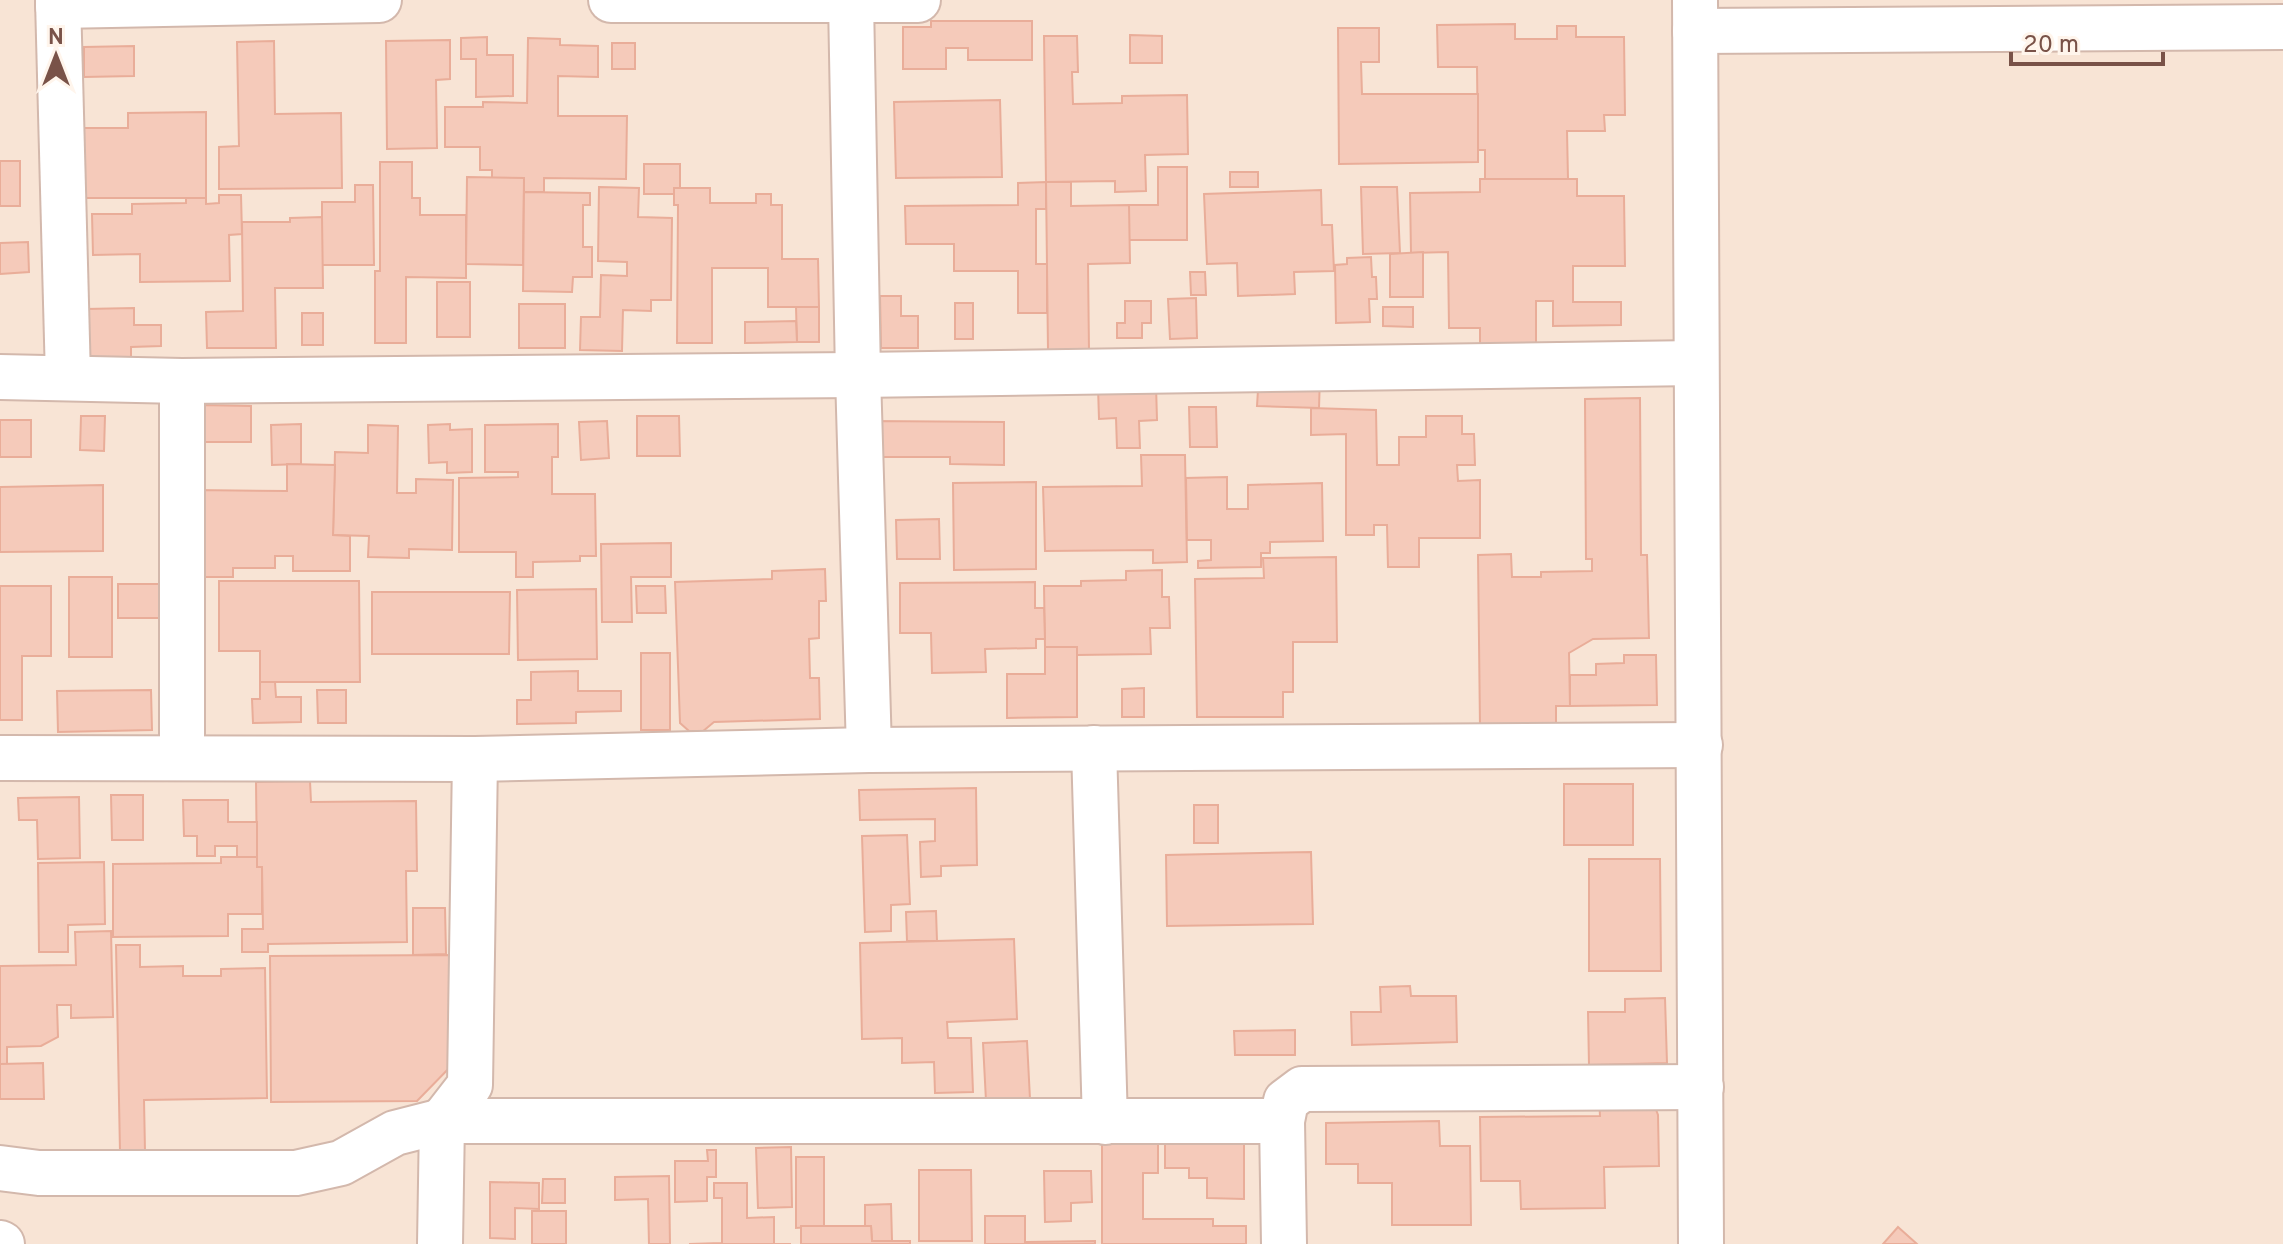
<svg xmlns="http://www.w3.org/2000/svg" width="2283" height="1244" font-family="Overpass,sans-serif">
<rect width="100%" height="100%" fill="#fef1e5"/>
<rect fill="#f8e4d5" x="0" y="0" width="2283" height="1244"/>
<g fill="#f5caba" stroke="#e9ad99" stroke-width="2">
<path d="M931,21H1032V60H968V48H946V69H903V27H931Z"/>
<path d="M1515,24V39H1557V26H1576V37H1624L1625,115H1604L1605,131H1567L1568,179L1485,180V150H1478L1477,67H1438L1437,25Z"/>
<path d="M1338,28H1379V62H1361L1362,94H1478V162L1339,164Z"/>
<path d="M1130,35L1162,36V63H1130Z"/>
<path d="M1044,36H1077L1078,72H1072L1073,104L1122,103V96L1187,95L1188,154L1145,155L1146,191L1115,192V181L1046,182Z"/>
<path d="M487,37V55H513V96L476,97V59H461V38Z"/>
<path d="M528,38L560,39V45L598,46V77L558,76V116H627L626,179L544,178V192H524V178H492V170H480V147H445V107H483V102L527,103Z"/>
<path d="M450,40V79L436,80L437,148L387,149L386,41Z"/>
<path d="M274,41L275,114L341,113L342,188L219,189V147L239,146L237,42Z"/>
<rect x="612" y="43" width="23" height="26"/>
<path d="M134,46V76L84,77V47Z"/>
<path d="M1000,100L1002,177L896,178L894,102Z"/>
<path d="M206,112V198H84L83,128H128V113Z"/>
<rect x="0" y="161" width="20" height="45"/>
<path d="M380,162H412V198H420V215H466V278L406,277V343H375V271H380Z"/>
<path d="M644,164H680V188H674V194H644Z"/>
<path d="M1158,167H1187V240H1129V205H1158Z"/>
<rect x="1230" y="172" width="28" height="15"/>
<path d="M467,177L524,178L523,265L466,264Z"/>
<path d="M1480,179H1577V196H1624L1625,266H1573V302H1621V325L1553,326V301H1536V351L1480,352V328H1449L1448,252L1411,253L1410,193L1480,192Z"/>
<path d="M1046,182V209H1036V264H1047V313H1018V271H954V244H906L905,206L1018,205V183Z"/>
<path d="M1046,182H1071V206L1129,205L1130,263L1088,264L1089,350L1048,351Z"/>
<path d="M355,185H373L374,265H322V202H355Z"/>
<path d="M599,187L639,188L638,217L672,218L671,300H651V311L623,310L622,351L580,350L581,317H600L601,275L627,276V262L598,261Z"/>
<path d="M1361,187H1397L1400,253L1363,254Z"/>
<path d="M674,188H710V203H756V194H771V205H782V259H818L819,307H768V268H712V343H677L678,205H674Z"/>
<path d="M1321,190L1322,225H1332L1334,271L1294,272L1295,294L1238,296L1237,263L1207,264L1204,194Z"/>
<path d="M524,192L590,193V205H583V247H592V277H573L572,292L523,291Z"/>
<path d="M219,195H241L242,234L229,235L230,281L140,282V254L93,255L92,214H132V204L186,203V198H206V204L219,203Z"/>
<path d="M322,217L323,288H275L276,348H207L206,312L243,311L242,222H290V218Z"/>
<path d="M28,242L29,272L0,274V243Z"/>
<path d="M1423,252V297H1390V254Z"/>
<path d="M1371,257L1372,277H1376L1377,299H1369L1370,322L1336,323L1335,265L1347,264V258Z"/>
<path d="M1190,272H1205L1206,295H1191Z"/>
<rect x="437" y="282" width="33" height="55"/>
<path d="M880,296H901V316H918V348H881Z"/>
<path d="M1196,298L1197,338L1170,339L1168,299Z"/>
<path d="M1125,301H1151V323H1142V338H1117V323H1125Z"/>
<rect x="955" y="303" width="18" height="36"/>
<rect x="519" y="304" width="46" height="44"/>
<path d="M796,307H819V342H797Z"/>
<path d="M1383,307H1413V327L1383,326Z"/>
<path d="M134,308V325H161V346L131,347V364H87L86,309Z"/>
<rect x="302" y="313" width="21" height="32"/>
<path d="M796,321L797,342L745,343V322Z"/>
<path d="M1259,374L1320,375L1319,408L1257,406Z"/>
<path d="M1156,385L1157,420L1139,421L1140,448H1117L1116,418L1099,419L1098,387Z"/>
<path d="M1640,398L1641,555H1647L1649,638L1593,639L1569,653L1570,706H1556V727H1480L1478,555L1511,554L1512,577H1541V572L1592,571V559H1586L1585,399Z"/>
<path d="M199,405L251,406V442H198Z"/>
<path d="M1189,407H1216L1217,447H1190Z"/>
<path d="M1311,408L1376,410L1377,465H1399V437H1426V416H1462V434H1474L1475,465H1457L1458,481L1480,480V538H1419V567H1388L1387,525H1374V535H1346V434L1311,435Z"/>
<path d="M81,416H105L104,451L80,450Z"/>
<path d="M637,416H679L680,456H637Z"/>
<rect x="0" y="420" width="31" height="37"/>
<path d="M607,421L609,458L581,460L579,422Z"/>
<path d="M870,421L1004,422V465L950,464V457H870Z"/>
<path d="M301,424V464L272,465L271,425Z"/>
<path d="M450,424V430L472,429V472L447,473V462L429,463L428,425Z"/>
<path d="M558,424V457H552V494H595L596,556H580V561L533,562V577H516V552H459V478L518,477V472H485V425Z"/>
<path d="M368,425L398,426L397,493H416V479L453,480L452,550L409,549V558L368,557L369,536L333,535L335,452L368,453Z"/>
<path d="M1141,455H1185L1187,562L1153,563V550L1045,551L1043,487L1142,486Z"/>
<path d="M287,464L335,465L333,535L350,536V571H293V556H275V568H233V577H194L195,490L287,491Z"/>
<path d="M1227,477V509H1248V485L1322,483L1323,541L1270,542V553H1261V567L1198,568V561L1211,560V540H1187L1186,478Z"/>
<path d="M1036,482V569L954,570L953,483Z"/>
<path d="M103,485V551L0,552V487Z"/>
<path d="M939,519L940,559H897L896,520Z"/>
<path d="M671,543V577H631L632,622H602L601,544Z"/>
<path d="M1336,557L1337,642H1293V692H1283V717H1197L1195,579L1264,578L1263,558Z"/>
<path d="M825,569L826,601H819V638L809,639L810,678H819L820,719L714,722L702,732L689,731L680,723L675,582L772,579V571Z"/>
<path d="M1162,570V597H1169L1170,628H1150L1151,654L1077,655V647H1045L1044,586H1081V581L1126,580V571Z"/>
<rect x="69" y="577" width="43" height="80"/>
<path d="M219,581H359L360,682H260V651H219Z"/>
<path d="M1035,582V608H1044L1045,639H1036V648L985,649L986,672L932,673L931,633H900V583Z"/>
<rect x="118" y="584" width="48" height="34"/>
<path d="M0,586H51V656H22V720H0Z"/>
<path d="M636,586H665L666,613H637Z"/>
<path d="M596,589L597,659L518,660L517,590Z"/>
<path d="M372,592H510L509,654H372Z"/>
<path d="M1045,647H1077V717L1007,718V674H1045Z"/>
<rect x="641" y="653" width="29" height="77"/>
<path d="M1624,655H1656L1657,705L1570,706V675H1596V664L1624,663Z"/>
<path d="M578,671V691H621V711L576,712V723L517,724V700H531V672Z"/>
<path d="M260,682H275L276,697H301V722L253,723L252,699H260Z"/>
<path d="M1144,688V717H1122V689Z"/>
<path d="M151,690L152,730L58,732L57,691Z"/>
<path d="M317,690H346V723H318Z"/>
<path d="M310,781L311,802L416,801L417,871H406L407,942L268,944V952H242V929H263L262,867H257L256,782Z"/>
<rect x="1564" y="784" width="69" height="61"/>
<path d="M976,788L977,865L941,866V876L921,877L920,842L935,841V819L860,820L859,790Z"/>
<path d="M111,795H143V840H112Z"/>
<path d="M79,797L80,858L38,859L37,820H19L18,798Z"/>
<path d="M183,800H228V822H257V857H237V846H215V856H197V836H184Z"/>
<rect x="1194" y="805" width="24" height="38"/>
<path d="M907,835L910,904L891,905V931L865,932L862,836Z"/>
<path d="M1311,852L1313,924L1167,926L1166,855Z"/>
<path d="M221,857H257V867H262V914H228V936L113,937V864L221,863Z"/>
<path d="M1589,859H1660L1661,971H1589Z"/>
<path d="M104,862L105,924L68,925V952H39L38,863Z"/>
<path d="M413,908H445L446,954L413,955Z"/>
<path d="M936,911L937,941H907L906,912Z"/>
<path d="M111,931L113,1017L71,1018V1005H57L58,1037L41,1046L7,1047V1064H0V966L76,965L75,932Z"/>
<path d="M1014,939L1017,1019L947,1022L948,1038H971L973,1092L935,1093L934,1062L902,1063V1038L862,1039L860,943Z"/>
<path d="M116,945H140V967L183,966V976H221V969L265,968L267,1098L144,1100L145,1151L120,1152Z"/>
<path d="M456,955L458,1059L417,1101L271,1102L270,956Z"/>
<path d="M1410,986L1411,996H1456L1457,1042L1352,1045L1351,1012H1381L1380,987Z"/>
<path d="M1665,998L1667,1063L1589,1065L1588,1012H1625V999Z"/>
<path d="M1295,1030V1055H1235L1234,1031Z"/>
<path d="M1027,1041L1030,1099L986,1101L983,1043Z"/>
<path d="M43,1063L44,1099H0V1064Z"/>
<path d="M1599,1097L1654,1104L1658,1115L1659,1166L1604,1167L1605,1208L1521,1209L1520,1181H1481L1480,1117L1600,1116Z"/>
<path d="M1439,1121L1440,1146H1470L1471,1225H1392V1183H1358V1164H1326V1123Z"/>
<path d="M1165,1133L1244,1134V1199L1207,1198V1178H1189V1168H1165Z"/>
<path d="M1102,1137L1158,1138V1173H1143V1219H1213V1226H1246V1244H1102Z"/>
<path d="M791,1147L792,1207L758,1208L756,1148Z"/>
<path d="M707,1150H716V1177H707V1201L675,1202V1161H708Z"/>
<path d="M796,1157H824V1226L796,1228Z"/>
<path d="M919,1170H971L972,1241H919Z"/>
<path d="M1044,1171H1091L1092,1202L1071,1203V1221L1045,1222Z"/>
<path d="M669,1176L670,1244H649L648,1199L615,1200V1177Z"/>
<path d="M543,1179H565V1203H542Z"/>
<path d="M490,1182L539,1183V1209L515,1208V1239L490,1238Z"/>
<path d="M714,1183H747V1218L774,1217V1244H791H689L722,1243V1198H714Z"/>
<path d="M891,1204L892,1241H872L871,1226H865V1205Z"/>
<rect x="532" y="1211" width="34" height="33"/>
<path d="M985,1216H1025V1242L1095,1241V1244H985Z"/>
<path d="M801,1226H871L872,1241H910V1244H801Z"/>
<path d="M1898,1227L1917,1244H1883Z"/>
</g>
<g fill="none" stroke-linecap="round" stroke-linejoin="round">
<g stroke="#d3b8ac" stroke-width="48">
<g id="minor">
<path d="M58,0L68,378"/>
<path d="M611,0H918"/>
<path d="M851,1L858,375L869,750"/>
<path d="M58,6L379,0"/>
<path d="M1695,31L2283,27"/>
<path d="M0,377L182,381L858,375L1696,363"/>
<path d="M182,381V757"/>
<path d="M1094,748L1105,1122"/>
<path d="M0,758L475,759L869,750L1700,745"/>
<path d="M0,1168L39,1173H296L341,1163L395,1133L442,1121H1282"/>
<path d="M0,1243L2,1244"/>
<path d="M440,1244L442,1121L470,1085L475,759"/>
<path d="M1284,1244L1282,1121L1286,1101L1302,1089L1701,1087"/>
</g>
</g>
<g stroke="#d3b8ac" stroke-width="48">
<path id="tertiary" d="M1695,0L1701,1244"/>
</g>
<use href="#minor" stroke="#fff" stroke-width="44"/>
<use href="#tertiary" stroke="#fff" stroke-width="44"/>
</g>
<g transform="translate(56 56)" stroke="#fff5ec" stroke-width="6" paint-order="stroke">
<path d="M0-6L14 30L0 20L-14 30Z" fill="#795248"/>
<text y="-12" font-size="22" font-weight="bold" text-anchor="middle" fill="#795248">N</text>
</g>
<path d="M2011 52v12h152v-12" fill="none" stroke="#795248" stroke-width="4"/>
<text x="2023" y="52" font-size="24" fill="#795248" stroke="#fff5ec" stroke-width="6" paint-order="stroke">20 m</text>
</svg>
